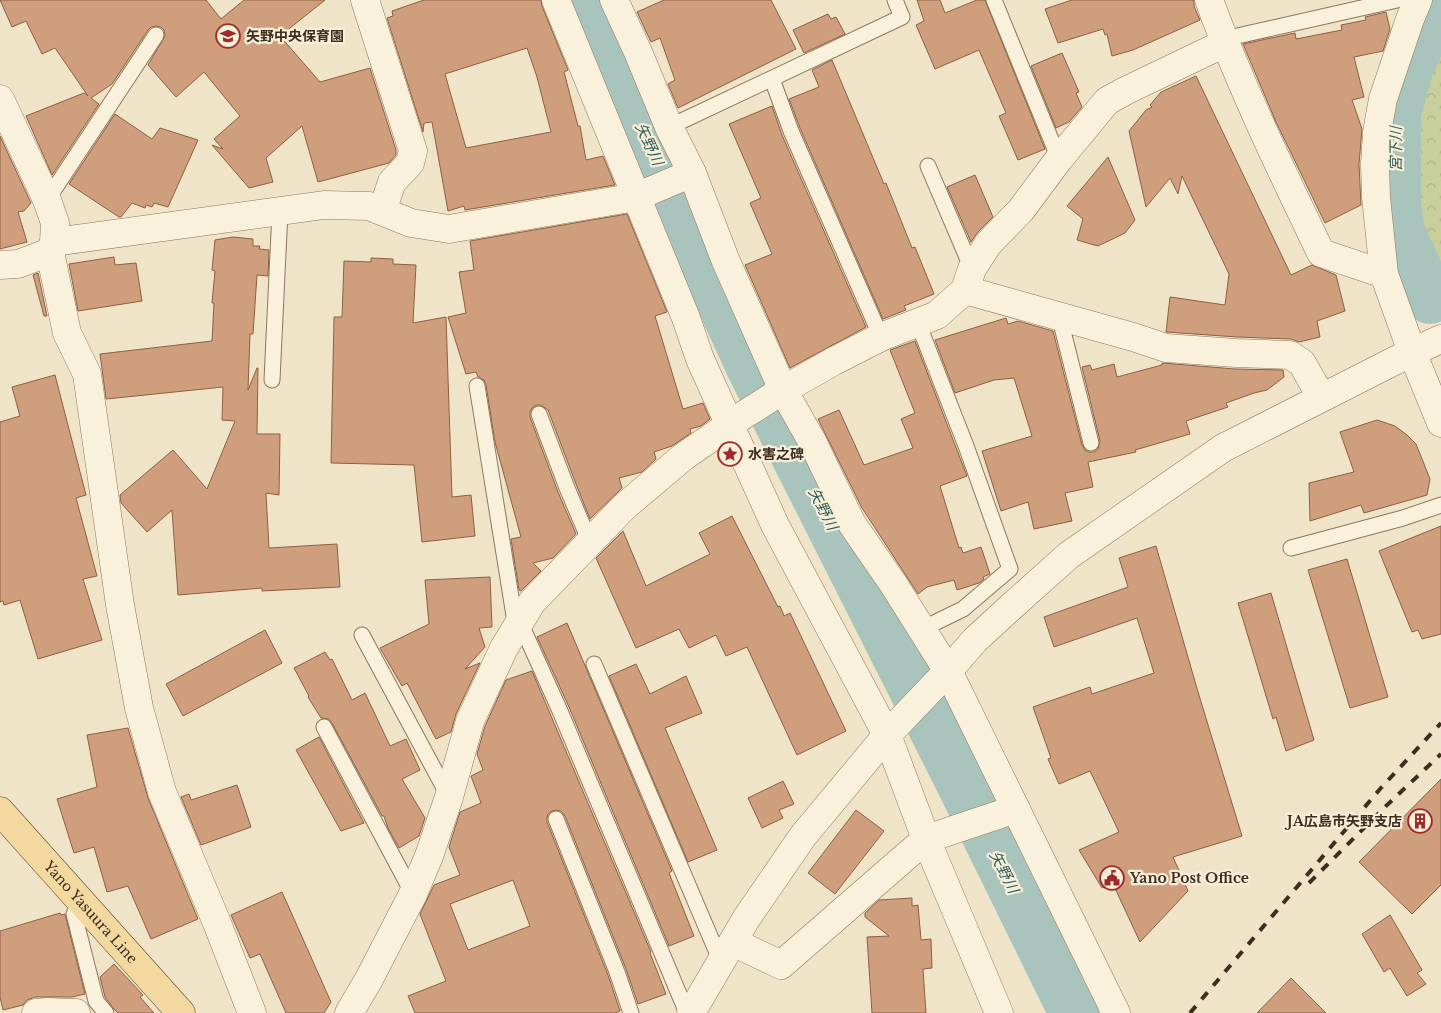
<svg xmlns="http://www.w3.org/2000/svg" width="1441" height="1013" font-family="'Libre Baskerville','Noto Sans JP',serif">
<defs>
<pattern id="forest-crowns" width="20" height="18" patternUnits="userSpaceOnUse" patternTransform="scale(1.25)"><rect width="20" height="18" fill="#c9cf9b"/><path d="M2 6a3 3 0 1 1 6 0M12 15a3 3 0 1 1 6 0" fill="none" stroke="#aeb285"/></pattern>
</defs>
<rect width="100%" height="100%" fill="#f0e4c8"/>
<path fill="url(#forest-crowns)" d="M1441,33V263L1426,268L1407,142L1426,65Z"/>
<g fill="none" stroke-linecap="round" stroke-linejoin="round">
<g stroke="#a9c4bc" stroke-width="50">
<path d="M583,0L752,369L959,779L1074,1013"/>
<path d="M1430,299L1400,231L1396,205V113L1409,67L1438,0"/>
</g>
</g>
<g fill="#cf9f7d" stroke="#8d5f41" fill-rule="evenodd">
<path d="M0,0H206L221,19L244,0H325L280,36L320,82L370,68L396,150V155L389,163L318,182L302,126L266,158L273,182L249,188L212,145L223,149L214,139L240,116L204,72L176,97L148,65L165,36L164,30L161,27L156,26L151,27L148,30L112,84L91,98L99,104L52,175L26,116L84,93L88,96L55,48L42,54L26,21L12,27Z"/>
<path d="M424,0H541L542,6L568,70L564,72L578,126H580L586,160L603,156L615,185L465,210L464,206L448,211L432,122L424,123L423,132L387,18L393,16L392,11ZM527,48L537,77L551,132L466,148L445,74Z"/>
<path d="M664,0H771L796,49L678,108L668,84L675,80L660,38L651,42L637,12Z"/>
<path d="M917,0H940L945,13L977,0H985L1045,149L1018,160L999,116L1006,113L979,50L935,69L916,25L924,21Z"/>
<path d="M1072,0H1194V6L1200,20L1133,50L1112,56L1107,34L1105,35L1103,29L1058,43L1045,9Z"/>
<path d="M1386,12L1390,29L1383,51L1354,57L1364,97L1352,100L1362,129L1359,164L1361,205L1325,223L1276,122L1243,44L1295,33L1296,39L1342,30L1341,25L1366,20L1365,17Z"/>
<path d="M828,14L831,19L836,17L845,34L804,53L793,30Z"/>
<path d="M1062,53L1079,92L1076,93L1082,107L1069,122L1056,128L1031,66Z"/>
<path d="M832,60L884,184L886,183L912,248L915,247L934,294L904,306L906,310L883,319L800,128L789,99L819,87L812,70Z"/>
<path d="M1196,76L1291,275L1312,265L1336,275L1345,311L1317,321L1320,337L1299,342L1291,339L1237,337L1166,332L1170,297L1225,305L1229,274L1182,176L1178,194L1170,178L1146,207L1129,131L1146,110L1152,107L1150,105L1161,92Z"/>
<path d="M772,106L782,135L866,327L790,368L745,265L772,254L750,203L761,198L729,124Z"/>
<path d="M115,114L152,139L160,128L198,140L168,207L154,203L152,207L146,205L145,208L132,203L121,217H119L69,184Z"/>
<path d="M0,136L31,203L24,211L18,212L27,242L0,249Z"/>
<path d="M1108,157L1135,220L1125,233L1098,246L1077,240L1083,219L1067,206Z"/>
<path d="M975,175L993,217L977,233L971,242L947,187Z"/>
<path d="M627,214L667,312L655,316L683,409L703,403L710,419L701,426L690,429L691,433L672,446L654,452L656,459L642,472L619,478L622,488L590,519L576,484L548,410L541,405H536L532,408L530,412V417L558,492L576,534L553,558L533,563L541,571L521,591L519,590L511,539L521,537L495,442L486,385L484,380L478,377L476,372L466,374L448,317L466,313L459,272L474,270L470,241Z"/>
<path d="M233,237L253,239V246H260L259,249L269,250L268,276L257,275L253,334H250L248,390L257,368H258L257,434H280L279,495L266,493L269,548L337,544L340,587L262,591V588L178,595L172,510L147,532L121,503L120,495L173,450L207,489L235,421L222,420L223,387L106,399L100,354L212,341L214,303H212L215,271L212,270L215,240Z"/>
<path d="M114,257L115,265L136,263L142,301L78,311L69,264Z"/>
<path d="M371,258L393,259V264L416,265L413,323L446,317L452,497L471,495L475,536L422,542L414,465L331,463L334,317H342L344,261L371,262Z"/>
<path d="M38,273L47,316H44L33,275Z"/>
<path d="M1006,318L1008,324L1018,321L1053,331L1082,445L1085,450L1089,452H1094L1098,449L1100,441L1082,367L1090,365L1092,370L1114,364L1117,377L1162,365V363L1235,369L1283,370L1284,377L1267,390L1254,393L1226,403L1228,407L1186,421L1190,434L1135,450L1136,452L1088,462L1093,487L1065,493L1072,521L1034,529L1028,502L1001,511L982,451L1032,436L1014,378L994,380L955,393L935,340Z"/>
<path d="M915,341L967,476L940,486L959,548L961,547L963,553L981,547L990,574L983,577L984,579L979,583L957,590L954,580L927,587L918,594L862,508L818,419L839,410L864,465L913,448L901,419L915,413L890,350Z"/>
<path d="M55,375L86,495L76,498L97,576L83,579L102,640L38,659L20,600L4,605L3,601L0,602V422L20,416L12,387Z"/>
<path d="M1377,420L1395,426L1407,435L1416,444L1430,479L1427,495L1364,513L1361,505L1310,521L1309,483L1354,472L1340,432Z"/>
<path d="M732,516L778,607L780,606L784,616L790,613L846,731L797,755L747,647L726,656L716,635L689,648L679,629L636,648L596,558L623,531L646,586L710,554L699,533Z"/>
<path d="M1441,526V634L1422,639L1418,630L1412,632L1379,551Z"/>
<path d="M1156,546L1198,692L1242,836L1173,857L1188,891L1140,942L1113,884L1102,888L1079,850L1119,832L1090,771L1059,784L1048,759L1051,758L1033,707L1090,687L1092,694L1154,673L1137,618L1054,647L1044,617L1128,587L1119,558Z"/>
<path d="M1347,559L1388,697L1350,708L1308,570Z"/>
<path d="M490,577L492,627L479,628L485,647L465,669L480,663L456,714L451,732L436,739L407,683L402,686L380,648L429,624L425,580Z"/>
<path d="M1271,593L1314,740L1286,751L1276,717L1273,719L1238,603Z"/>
<path d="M567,623L672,871L669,873L694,936L669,946L569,707L537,637Z"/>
<path d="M265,630L282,663L183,716L166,684Z"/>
<path d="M325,652L330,660L332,659L352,700L365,693L390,746L406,739L420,770L402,779L425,818L419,836L399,848L388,828L384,816H382L332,723L329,719L321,718L308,697L309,696L294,668Z"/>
<path d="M636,664L650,694L686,676L702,713L665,728L717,850L688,862L609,676Z"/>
<path d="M532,671L651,952L650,953L666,994L638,1004L626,969L565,816L561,811L557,810L552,811L548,814L547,818V822L608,975L620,1011L615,1013H415L408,996L446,981L420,914L434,885L460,875L449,847L460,812L481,803L471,776L483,770L477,754L485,726L506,680ZM513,880L530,926L468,950L450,904Z"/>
<path d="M128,728L148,798L198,919L151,939L128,886L107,892L94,847L74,853L57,799L97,787L87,735Z"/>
<path d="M319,737L364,823L341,831L296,750Z"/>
<path d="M1441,779V885L1412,914L1359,862Z"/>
<path d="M783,781L794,804L779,810L783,818L762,828L748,798Z"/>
<path d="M237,785L251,827L201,845L181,797L189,794L191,800Z"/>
<path d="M856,810L884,831L835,894L808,873Z"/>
<path d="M282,892L331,1002L324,1013H286L260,954L250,958L231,915Z"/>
<path d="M912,898V906L918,905L921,940L931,939L932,968L923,969L926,1013H872L867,937L889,936L865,917V913L879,900Z"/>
<path d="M60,913L61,915L65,914L85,994L72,997H35L27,1000L23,1005L3,1010L0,997V931Z"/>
<path d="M1390,915L1422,970L1417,973L1426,984L1407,996L1390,968L1384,972L1362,934Z"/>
<path d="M114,964L143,995L140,997L154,1013H118L114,1009L105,997L100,977Z"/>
<path d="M1291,978L1326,1013H1257Z"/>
</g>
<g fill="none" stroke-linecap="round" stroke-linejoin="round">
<g stroke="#8d765c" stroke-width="17">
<g id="service">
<path d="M994,0L1059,159"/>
<path d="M1224,39L1397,0"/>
<path d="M772,79L791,131L881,337"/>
<path d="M669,127L902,17L895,0"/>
<path d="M928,166L972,269"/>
<path d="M47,200L156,35"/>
<path d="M1059,315L1091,443"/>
<path d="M918,323L966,446L1010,569L963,609L922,629"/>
<path d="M272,380L280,211"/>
<path d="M477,386L516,628"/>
<path d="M539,414L567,488L590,542"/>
<path d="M1291,548L1403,518L1441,505"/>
<path d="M520,622L560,711L687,1013"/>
<path d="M362,635L449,797"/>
<path d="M594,664L721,962"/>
<path d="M324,727L413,894"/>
<path d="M556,819L617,972L631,1013"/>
<path d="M80,900L74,914L96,1001L106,1013"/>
</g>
</g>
<g stroke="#8d765c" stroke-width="29">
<g id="minor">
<path d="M365,0L413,151L410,163L392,182L382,211"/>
<path d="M556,0L686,318L700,359L775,525L887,735L926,839L999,1013"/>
<path d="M614,0L638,52L669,127L692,173L725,259L783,390L813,443L852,524L894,585L948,671"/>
<path d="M1209,0C1241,87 1281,170 1321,253L1384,274"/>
<path d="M0,99L47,200L55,223L54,242L50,252L67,333L87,374L120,605L139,708L162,792L217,923L252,1013"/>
<path d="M54,242L324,205L369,206L411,223L449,229L636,197L692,173"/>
<path d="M0,265L18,264L50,252"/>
<path d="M965,290L1133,337L1166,348L1236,353L1290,355L1302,363L1321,397"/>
<path d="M1412,352L1384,274L1376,197L1375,164L1377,132L1383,99L1410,19L1418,0"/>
<path d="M733,942L781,965L926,839L1016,809"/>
<path d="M36,1013L47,1012L76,1013"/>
<path d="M349,1013L368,981L413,894L429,856L449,797L470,721L504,648L532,602L624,507L683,457L742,416L783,390L834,361L881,337L937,315L965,290L972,269L988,244L1021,210L1059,159L1107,101L1125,91L1225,43"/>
</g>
</g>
<g stroke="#8d765c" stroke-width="29">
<g id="tertiary">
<path d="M1412,352L1441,423"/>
<path d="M948,671L1116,1013"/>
<path d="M691,1013L746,919L803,836L887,735L948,671L975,640L1012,606L1069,555L1223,448L1412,352L1441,339"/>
</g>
</g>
<g stroke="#5b4430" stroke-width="29">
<g id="primary">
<path id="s1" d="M0,811L181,1013"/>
</g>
</g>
<use href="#service" stroke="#faf1dc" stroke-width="15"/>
<use href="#minor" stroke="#faf1dc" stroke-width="28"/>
<use href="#tertiary" stroke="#faf1dc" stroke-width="28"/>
<use href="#primary" stroke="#f3d9a0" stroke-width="28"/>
<g stroke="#3d2e20" stroke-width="4" stroke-dasharray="9 9" stroke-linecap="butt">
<path d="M1309,883L1386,806L1441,754"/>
<path d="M1190,1013L1380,789L1441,723"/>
</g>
</g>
<defs>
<g id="school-ring" transform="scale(1.25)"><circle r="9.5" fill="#f7eed8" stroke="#9e2a2b" stroke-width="1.5"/><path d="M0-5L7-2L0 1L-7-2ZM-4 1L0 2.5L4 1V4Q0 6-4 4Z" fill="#9e2a2b"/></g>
<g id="sight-ring" transform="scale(1.25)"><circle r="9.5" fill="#f7eed8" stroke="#9e2a2b" stroke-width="1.5"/><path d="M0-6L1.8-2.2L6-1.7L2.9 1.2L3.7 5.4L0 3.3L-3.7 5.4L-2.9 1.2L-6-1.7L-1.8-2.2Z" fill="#9e2a2b"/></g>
<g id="building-ring" transform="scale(1.25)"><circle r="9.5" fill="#f7eed8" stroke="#9e2a2b" stroke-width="1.5"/><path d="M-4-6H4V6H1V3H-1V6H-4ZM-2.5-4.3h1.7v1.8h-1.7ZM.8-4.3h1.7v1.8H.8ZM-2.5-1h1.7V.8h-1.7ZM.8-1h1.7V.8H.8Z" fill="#9e2a2b"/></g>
<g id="civic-ring" transform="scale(1.25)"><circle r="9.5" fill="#f7eed8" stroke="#9e2a2b" stroke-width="1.5"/><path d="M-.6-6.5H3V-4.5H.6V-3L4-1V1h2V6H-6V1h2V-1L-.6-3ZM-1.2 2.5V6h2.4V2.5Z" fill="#9e2a2b"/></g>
</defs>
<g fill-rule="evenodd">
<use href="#school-ring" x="228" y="36"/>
<use href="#sight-ring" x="730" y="454"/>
<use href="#building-ring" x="1420" y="821"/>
<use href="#civic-ring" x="1112" y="878"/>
</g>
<g text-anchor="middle" stroke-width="4.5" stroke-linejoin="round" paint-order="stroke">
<g font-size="14" font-weight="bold" fill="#3d2e20" stroke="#f7eed8" text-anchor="start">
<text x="246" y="41">矢野中央保育園</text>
<text x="748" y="459">水害之碑</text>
<text x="1402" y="826" text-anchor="end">JA広島市矢野支店</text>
<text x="1130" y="883">Yano Post Office</text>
</g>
<g font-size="14" fill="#3d2e20" stroke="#f7eed8">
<text dy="5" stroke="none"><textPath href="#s1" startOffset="136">Yano Yasuura Line</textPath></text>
</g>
<g font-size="15" font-style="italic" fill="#2f5d5a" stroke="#f7eed8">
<text transform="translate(649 144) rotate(65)" y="5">矢野川</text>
<text transform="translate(1396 149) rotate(-90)" y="5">宮下川</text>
<text transform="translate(823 509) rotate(63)" y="5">矢野川</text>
<text transform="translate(1004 872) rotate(63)" y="5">矢野川</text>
</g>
</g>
</svg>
